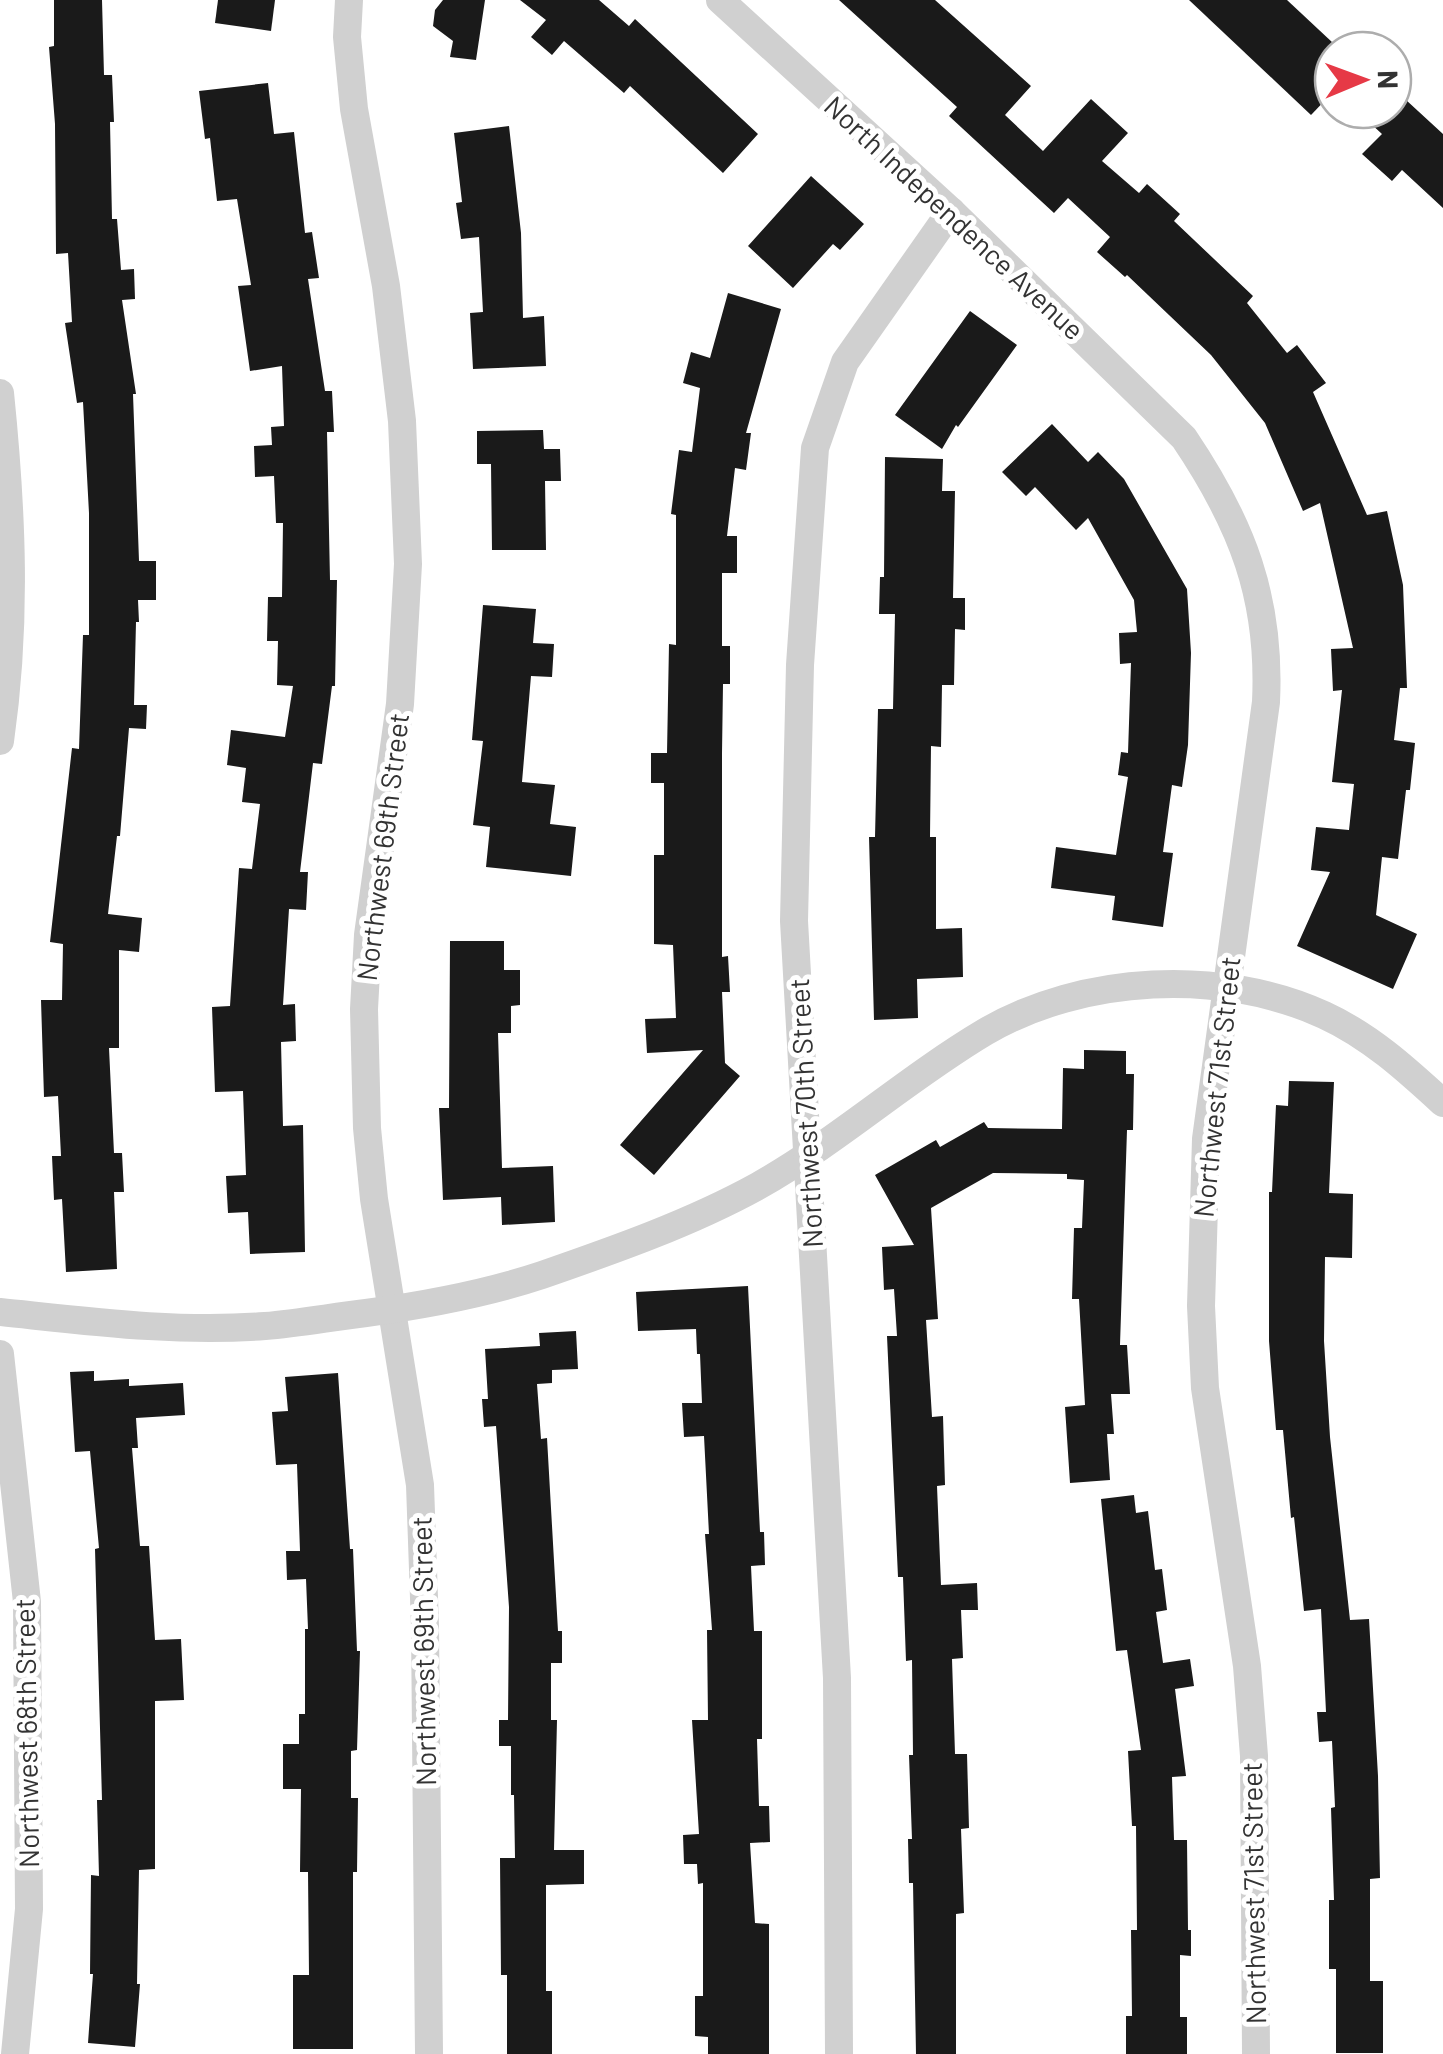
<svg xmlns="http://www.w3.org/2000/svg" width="1443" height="2054" font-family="Barlow,sans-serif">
<rect width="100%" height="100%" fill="#fff"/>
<g fill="#1a1a1a">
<path d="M54,0H102L104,75H112L114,122H110L112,219H117L121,270L134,269L135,299L122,300L136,394H133L139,561H156V600H138L139,622H136L134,705H147L146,729L129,728L120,836H117L108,914L142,918L139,952L119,950V1048H109L114,1153H122L124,1192H114L117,1269L66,1272L62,1199L54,1200L52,1156H61L58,1096L44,1097L41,1000H62L63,944L50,942L72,748L79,749L83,635H89V513L83,402L77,403L65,323L72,322L68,253L56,254L55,124L49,47L54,46Z"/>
<path d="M218,0H275L271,31L215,23Z"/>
<path d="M443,0H485L476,60L450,57L453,41L433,26L435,10Z"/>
<path d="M520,0H599L629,26L635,19L758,134L723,173L630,86L624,93L564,41L552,55L531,37L546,20Z"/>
<path d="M839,0H935L1031,86L1005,115L1043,151L1091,99L1128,133L1102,161L1139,193L1147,184L1180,214L1174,221L1253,296L1247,303L1287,353L1297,345L1326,383L1313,392L1367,515L1387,511L1403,585L1407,688H1400L1394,740L1415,743L1410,790H1406L1398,859L1382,857L1376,915L1417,934L1393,989L1297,946L1330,872L1311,870L1316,827L1349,830L1354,784L1332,782L1342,690L1333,691L1331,649L1353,648L1320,503L1303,511L1265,423L1211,355L1127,275L1125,277L1097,252L1110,237L1068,198L1054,213L949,116L957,107Z"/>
<path d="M1189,0H1287L1333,43V92L1311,115Z"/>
<path d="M268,83L274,134L294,132L305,233L312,232L319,278L308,279L325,391H332L334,432H327L330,580H337L335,686H332L322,764L313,763L300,872H308L306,910L289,909L283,1005L295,1004L296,1041L281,1042L283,1126L303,1125L305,1252L250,1254L248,1212L228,1213L226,1176L246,1175L243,1091L215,1092L212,1007L230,1006L239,868L252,869L260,804L242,802L246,768L227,765L231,730L285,737L293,686L277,685L278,641H267L268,597H282L283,523H276L274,476L255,477L254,446L272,445L271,427L284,426L282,366L250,371L238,286L251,285L237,199L217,201L210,138L205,139L199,91Z"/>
<path d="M1393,88L1443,134V208L1402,170L1392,181L1362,154L1382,134L1356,110H1393Z"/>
<path d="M509,126L521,233L523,318L544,316L546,366L473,369L470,313L483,312L479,237L461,239L456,203L462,202L454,133Z"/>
<path d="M811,176L864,224L840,250L833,244L793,288L748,246Z"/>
<path d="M728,293L781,309L746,433H751L746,470L735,468L727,536H737V573H722V646H730V684H723L722,753V957L728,956L730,992H722L725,1063L740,1076L654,1175L620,1145L703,1050L647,1053L645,1019L676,1018L673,945L654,944V855H664V783H651V753H667L669,644L676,645V515L671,514L679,450L692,452L700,388L683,383L691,352L710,358Z"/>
<path d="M970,311L1017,345L958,427L956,425L942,449L895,415Z"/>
<path d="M1052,424L1088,462L1098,452L1124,479L1187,589L1191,653L1188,745L1182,787L1172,785L1163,852L1173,853L1163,927L1112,920L1115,896L1051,888L1056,847L1116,855L1128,777L1118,775L1121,752L1128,753L1131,663L1120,664L1119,633L1137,632L1134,600L1088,518L1076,530L1035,487L1026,496L1002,472Z"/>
<path d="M543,430L544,449H560L561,481H545L546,550H492L491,464H477V431Z"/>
<path d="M885,457L943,459L942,491H955L953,598H965V630L955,629L954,685H942L941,747L931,746L930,837H936V929L962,928L963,977L917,979L918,1018L874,1020L869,837H875L878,709H893L895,614H879L880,577H884Z"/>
<path d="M483,605L536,609L533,643L554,644L552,677L531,676L522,782L555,785L550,824L576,827L571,876L486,867L490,827L473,825L483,741L472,740Z"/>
<path d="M450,941H504V970H520V1005L511,1006V1033H498L502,1168L553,1166L555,1222L502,1225L501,1197L443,1200L439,1108H449Z"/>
<path d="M1084,1050L1126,1051V1074H1134L1133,1130H1127L1120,1345H1127L1130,1394H1111L1114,1434H1107L1110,1480L1070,1483L1065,1407L1085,1405L1079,1299H1072L1074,1228H1082L1084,1180L1067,1179V1174L993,1173L931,1208L938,1319L926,1320L932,1417L943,1416L945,1485L937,1486L941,1585L977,1583L978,1610H961L963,1658L952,1659L955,1754H967L969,1828L961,1829L964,1913L956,1914V2054H916L913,1883H909L908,1839H912L909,1755H913L912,1660L906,1661L903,1577H898L887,1336H897L894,1289L884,1290L882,1247L914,1245L875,1175L936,1140L940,1147L984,1122L988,1128L1062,1129L1063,1068L1084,1069Z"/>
<path d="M1289,1081L1334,1082L1329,1193L1353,1194L1352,1258L1325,1257L1324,1341L1330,1437L1350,1620L1369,1619L1378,1776L1380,1878L1370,1879V1981H1383V2053H1336V1969H1329V1900H1334L1331,1808L1335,1807L1332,1741L1319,1742L1317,1712H1326L1321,1609L1304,1611L1294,1517L1291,1518L1283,1430H1276L1269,1341V1192H1272L1276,1105L1288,1106Z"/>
<path d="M748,1286L760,1532H764L765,1565L751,1566L754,1631H762V1739H757L759,1806H769L770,1842L750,1843L755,1923L769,1924V2054H708V2037L695,2036V1996H703V1883L698,1884L697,1864H684L683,1835L699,1834L692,1720H708L707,1630H712L705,1534H709L704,1436L684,1437L682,1403H702L700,1354H697L696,1329L638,1331L636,1292Z"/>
<path d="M576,1331L578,1369L552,1370V1383L537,1384L541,1439L547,1438L558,1631H562V1663H551V1720H557L554,1850H584V1884L546,1885V1991H552V2054H507V1975H501L500,1858H515L514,1795H511V1746H499V1720H508L509,1607L496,1426L484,1427L482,1399H488L485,1349L540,1346L539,1333Z"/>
<path d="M94,1371V1381L129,1379V1386L183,1383L185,1415L136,1418L138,1448H132L140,1546H149L155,1640L181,1639L184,1700L155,1701V1869L139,1870L137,1984H140L135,2047L88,2043L93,1974H90L91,1875L99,1876L97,1800H102L95,1549L99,1548L90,1451L75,1452L70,1372Z"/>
<path d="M338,1373L350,1549H353L357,1651H360L357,1750L351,1751V1798H358L357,1872H353V2049H293V1975H309L308,1872H300L301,1789H283V1744H299V1714H305V1629H308L306,1579L287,1580L286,1551H300L297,1464L276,1465L272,1412L288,1411L285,1377Z"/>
<path d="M1134,1495L1136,1513L1148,1511L1155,1570L1162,1569L1167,1610L1156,1612L1163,1663L1190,1659L1194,1686L1175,1689L1186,1776L1172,1777L1174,1840H1187L1188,1930H1191V1956L1180,1955V2017H1187V2054H1126V2016H1132L1131,1930H1137L1136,1826H1132L1128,1751L1141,1750L1127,1650L1116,1651L1101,1499Z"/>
</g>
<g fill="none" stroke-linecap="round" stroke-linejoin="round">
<g stroke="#d0d0d0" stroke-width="28">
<path d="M349,0L347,37L354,109L386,286L402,421L408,564L400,704L368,935L364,1009L367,1128L374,1199L420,1485L425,1626L429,2054"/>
<path d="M720,0L951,211L1184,438C1242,524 1271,598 1266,702L1206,1139L1201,1306L1205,1388L1247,1666L1254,1756L1256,2054"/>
<path d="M0,393C12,511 17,623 0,741"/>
<path d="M0,1312C87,1321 177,1333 265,1326C299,1323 332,1317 366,1313C425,1305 485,1294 542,1275C614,1250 691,1223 758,1186C838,1141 906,1079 985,1032C1082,975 1222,968 1324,1015C1370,1036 1407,1070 1443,1103"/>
<path d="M0,1354L27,1602L29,1909L15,2054"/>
<path d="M839,2054L837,1678L794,921L800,665L815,448L845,362L951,211"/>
</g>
</g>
<g text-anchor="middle" stroke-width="10" stroke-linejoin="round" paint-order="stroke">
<g font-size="28" fill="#333" stroke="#fff">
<text transform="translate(954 218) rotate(43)" y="10">North Independence Avenue</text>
<text transform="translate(383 847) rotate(-83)" y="10">Northwest 69th Street</text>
<text transform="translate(1217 1087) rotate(-84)" y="10">Northwest 71st Street</text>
<text transform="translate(806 1113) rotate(-93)" y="10">Northwest 70th Street</text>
<text transform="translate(424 1651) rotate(-91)" y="10">Northwest 69th Street</text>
<text transform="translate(27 1733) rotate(-91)" y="10">Northwest 68th Street</text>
<text transform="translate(1254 1893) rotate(-91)" y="10">Northwest 71st Street</text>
</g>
</g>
<g transform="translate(1363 80) rotate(89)"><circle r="48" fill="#ffffff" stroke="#adadad" stroke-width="2.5"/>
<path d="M0-8L18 38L0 25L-18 38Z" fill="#e63946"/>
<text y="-15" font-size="28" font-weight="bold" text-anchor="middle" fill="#333333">N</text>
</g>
</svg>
